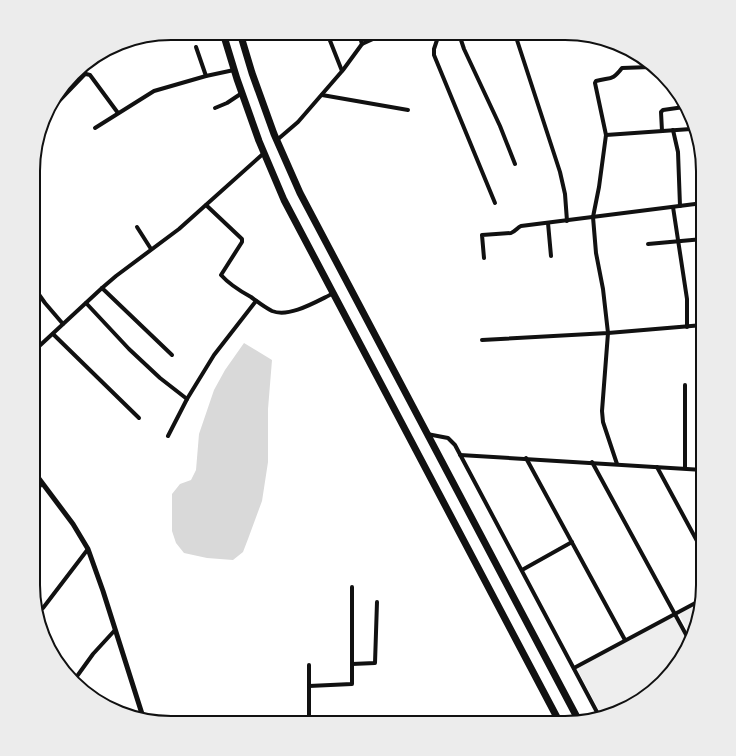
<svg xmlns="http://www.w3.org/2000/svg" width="736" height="756" font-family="Rubik,sans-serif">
<rect width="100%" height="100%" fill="#fff"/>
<g fill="#eee">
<path d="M700,603L690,636L679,614Z"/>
<path d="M674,616L688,643L685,654L642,700L601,714L577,669Z"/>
</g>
<path fill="#d9d9d9" d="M244,343L272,360L268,409V462L262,501L248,539L243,552L233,560L207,558L184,553L176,543L172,531V494L180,484L191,480L196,470L199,434L214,390L225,370Z"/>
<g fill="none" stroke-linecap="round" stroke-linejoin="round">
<g stroke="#111" stroke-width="4">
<path d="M327,33L342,71"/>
<path d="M359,34L362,44"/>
<path d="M439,34L434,49V55L495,203"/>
<path d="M459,34L464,49L500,126L515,164"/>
<path d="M482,34H492"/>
<path d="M515,34L560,172L565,194L567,221"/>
<path d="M554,34L556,37L571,34"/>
<path d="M196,47L206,76"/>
<path d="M322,95L408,110"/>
<path d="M52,101L58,102L84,75L86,74L90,75L118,113"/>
<path d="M215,108L227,103L242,93"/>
<path d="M95,128L154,91L206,76L234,70"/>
<path d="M673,130L678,152L680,206"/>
<path d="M662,131L661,112L663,110L684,107"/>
<path d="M606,135L691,129"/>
<path d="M277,140L298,122L343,70L362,44L373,39L394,34"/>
<path d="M206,205L242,239V242L221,275C229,284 240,291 251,297C258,302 264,307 272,311C290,318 317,301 334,293"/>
<path d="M673,207L687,299V327"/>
<path d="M548,223L551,256"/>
<path d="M137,227L151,249"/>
<path d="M648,244L703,239"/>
<path d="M484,258L482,235L511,233C516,231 517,228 521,226L703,203"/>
<path d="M102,288L172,355"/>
<path d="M35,289L45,303L63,324"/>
<path d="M86,303L129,349L160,378L187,399"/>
<path d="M53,334L139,418"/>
<path d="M482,340L608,333L703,325"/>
<path d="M35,350L102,288L116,276L179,229L264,153"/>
<path d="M427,434L448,438L455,445L598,714"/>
<path d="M168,436L187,399L214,355L256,301"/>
<path d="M460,455L703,470"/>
<path d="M526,458L625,640"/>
<path d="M592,462L689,640"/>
<path d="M617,464L603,422L602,411L608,333L603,289L596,253L593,217L599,187L606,135L595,83L596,81C611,77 612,81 622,68L650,67"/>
<path d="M657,467L703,552"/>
<path d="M685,468V385"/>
<path d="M34,494L42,483"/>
<path d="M522,570L572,542"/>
<path d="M39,611L43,608L88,549"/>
<path d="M352,664L375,663L377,602"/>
<path d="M309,665V723"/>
<path d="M574,668L701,600"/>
<path d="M75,679L93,654L115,630"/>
<path d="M309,686L352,684V587"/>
</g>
<path stroke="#111" stroke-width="5" d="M34,472L73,524L88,549L103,591L143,717"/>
<g stroke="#111" stroke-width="7">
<path d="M223,33L237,79L259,141L284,200L560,723"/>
<path d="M240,33L252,73L274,134L300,193L579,721"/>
</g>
</g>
<path d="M0 0H736V756H0ZM171 40H565A131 131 0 0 1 696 171V585A131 131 0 0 1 565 716H171A131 131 0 0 1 40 585V171A131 131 0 0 1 171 40Z" fill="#ececec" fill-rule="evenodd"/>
<path fill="none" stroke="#111" stroke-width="2" d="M171 40H565A131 131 0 0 1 696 171V585A131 131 0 0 1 565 716H171A131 131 0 0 1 40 585V171A131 131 0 0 1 171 40Z"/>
</svg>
